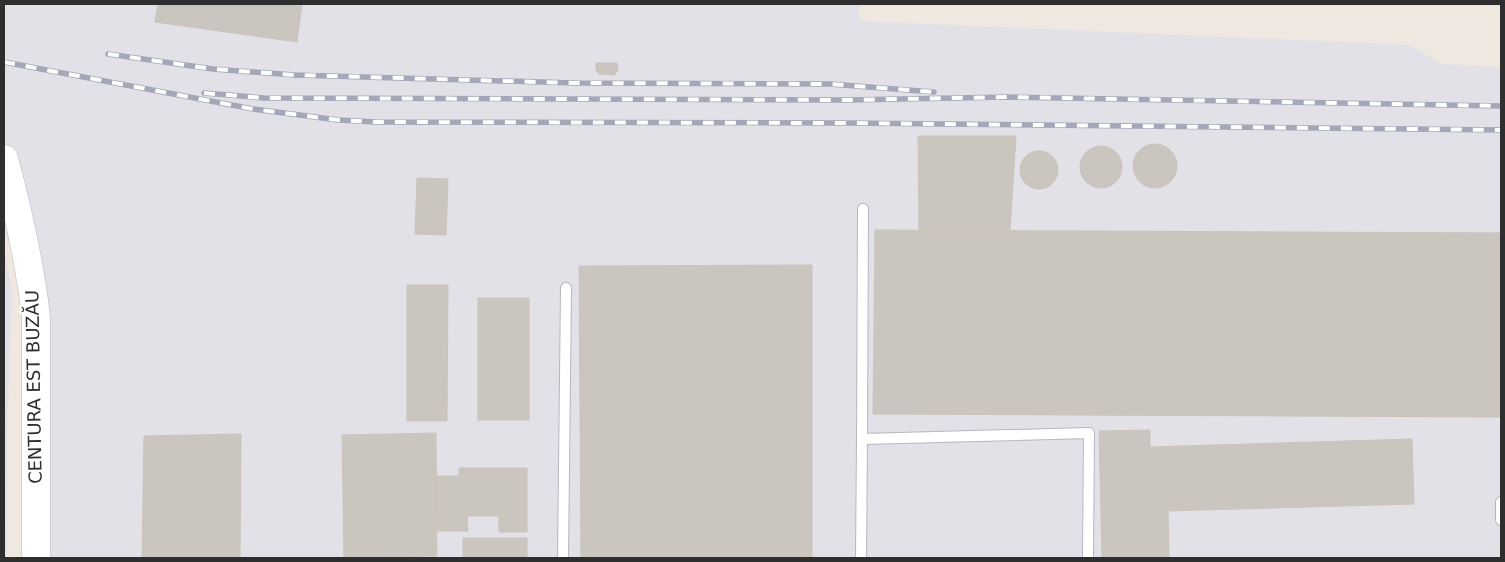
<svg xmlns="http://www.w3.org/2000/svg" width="1505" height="562" font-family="'DejaVu Sans',sans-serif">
<rect width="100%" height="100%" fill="#eee8e1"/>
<g fill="#e2e1e8">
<path d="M4,4H859V21L1411,45L1440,64L1501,67V558H23L34,404L4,158Z"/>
<path d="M4,249L12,291L7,434L6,558H4Z"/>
</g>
<g fill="#cac6bf" stroke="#cac3ba">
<path d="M158,4H302L297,42L155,22Z"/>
<path d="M596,63H617L618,71L614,75L599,74L596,70Z"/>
<path d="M918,136H1016L1010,230H919Z"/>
<circle cx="1155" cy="166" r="22"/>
<circle cx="1101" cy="167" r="21"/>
<circle cx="1039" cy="170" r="19"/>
<path d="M417,178L448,179L446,235L415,234Z"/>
<path d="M875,230L1501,233V417L873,414Z"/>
<path d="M812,265V558H581L579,266Z"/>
<path d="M407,285H448L447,421H407Z"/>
<rect x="478" y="298" width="51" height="122"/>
<path d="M1150,430V447L1412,439L1414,504L1168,511L1169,558H1102L1099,431Z"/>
<path d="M436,433L437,556L344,558L342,435Z"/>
<path d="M241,434L240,558H142L144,436Z"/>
<path d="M459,468H527V532H499V516H467L468,531H437V476H459Z"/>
<rect x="463" y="538" width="64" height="20"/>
</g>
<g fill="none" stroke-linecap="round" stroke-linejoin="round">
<g stroke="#b4b8c0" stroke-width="12">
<g id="service">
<path d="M862,439L863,209"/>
<path d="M1501,502V520"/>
<path d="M563,558L566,288"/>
<path d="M861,558L862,439L1089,433L1088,558"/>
</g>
</g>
<g stroke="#b4b8c0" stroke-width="29">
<path id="secondary" d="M4,159C18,211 30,263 36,317V558"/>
</g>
<use href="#service" stroke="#fff" stroke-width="10"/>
<use href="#secondary" stroke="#fff" stroke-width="28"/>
<g stroke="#a3a7b7" stroke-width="5.5">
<g id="rail">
<path d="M108,54L213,69L294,75L575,83L830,84L934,92"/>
<path d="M4,62L253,109L338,120L376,122L847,123L1501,130"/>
<path d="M204,93L264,98L847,100L1008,97L1501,106"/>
</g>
</g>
<use href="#rail" stroke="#fff" stroke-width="4" stroke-dasharray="11" stroke-linecap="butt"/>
</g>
<g text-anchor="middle" stroke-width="4" stroke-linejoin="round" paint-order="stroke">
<g font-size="18" fill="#2e2e2e" stroke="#fff">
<text transform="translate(34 387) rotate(-91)" y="6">CENTURA EST BUZĂU</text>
</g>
</g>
<rect width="1505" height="562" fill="none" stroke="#2e2e2e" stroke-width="10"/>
</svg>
